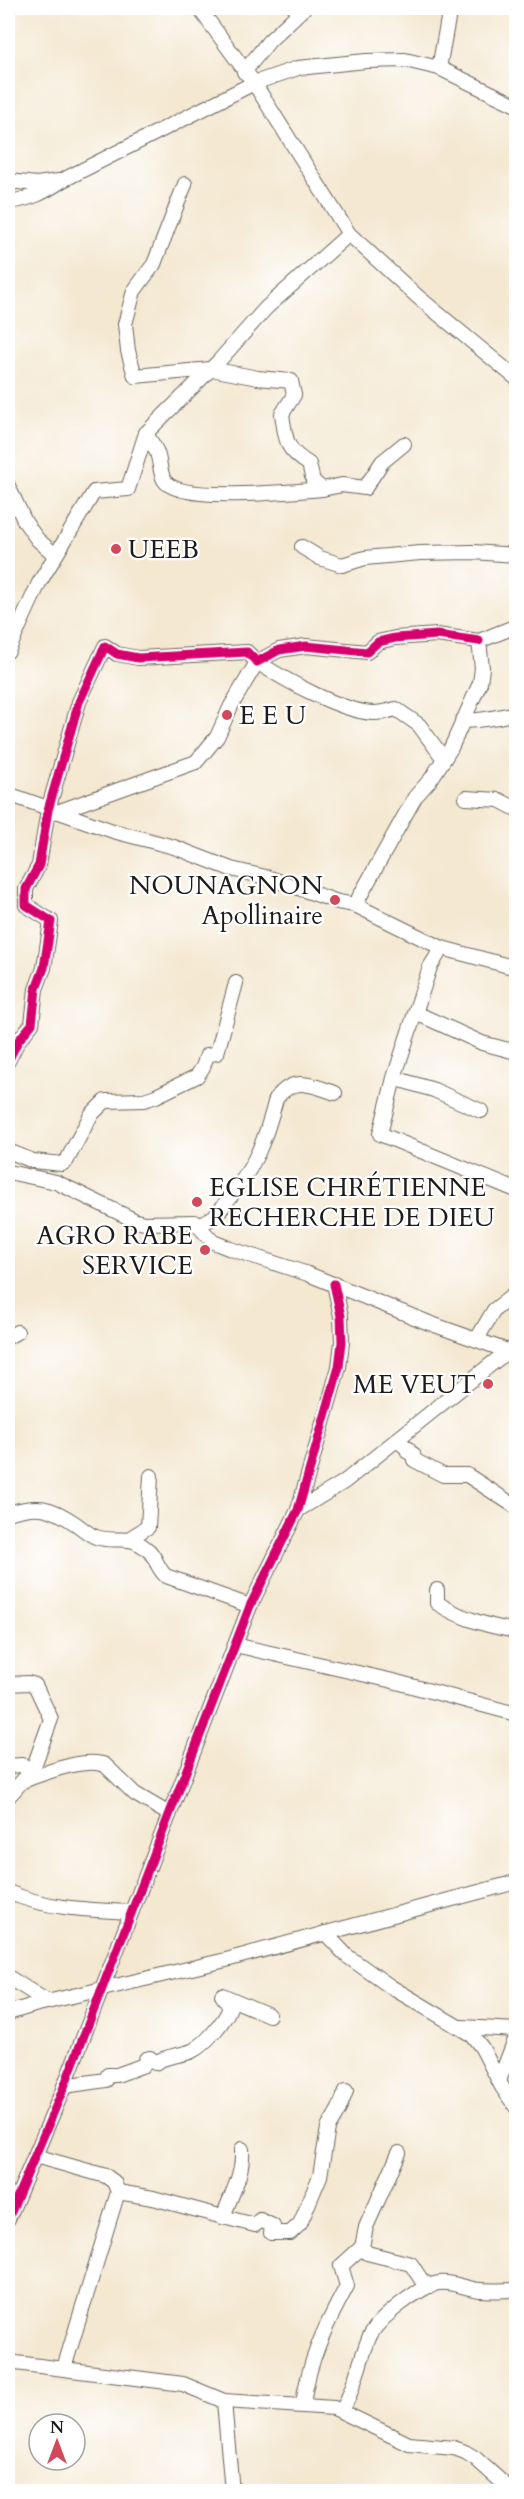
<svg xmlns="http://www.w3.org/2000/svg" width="524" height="2499" font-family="Cardo,serif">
<rect width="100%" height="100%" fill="#fff"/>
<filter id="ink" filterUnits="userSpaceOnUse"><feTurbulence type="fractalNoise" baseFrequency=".0167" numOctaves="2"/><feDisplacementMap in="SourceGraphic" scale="12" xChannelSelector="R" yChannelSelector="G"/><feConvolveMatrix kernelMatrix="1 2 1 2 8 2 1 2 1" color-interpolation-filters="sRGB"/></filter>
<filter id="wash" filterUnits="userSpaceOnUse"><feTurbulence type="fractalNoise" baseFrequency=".008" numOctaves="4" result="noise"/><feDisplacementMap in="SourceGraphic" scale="24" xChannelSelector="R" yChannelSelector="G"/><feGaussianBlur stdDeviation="1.35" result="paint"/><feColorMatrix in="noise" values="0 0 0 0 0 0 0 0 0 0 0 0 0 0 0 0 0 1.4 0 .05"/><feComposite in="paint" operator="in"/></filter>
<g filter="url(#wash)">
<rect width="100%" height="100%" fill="#f4e8d1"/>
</g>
<g filter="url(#ink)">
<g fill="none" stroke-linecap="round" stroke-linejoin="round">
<g stroke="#68635b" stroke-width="16">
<g id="minor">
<path d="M199,8L254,83L349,234L418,297L516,378"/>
<path d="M439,68L450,8"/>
<path d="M244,72L269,41L304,8"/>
<path d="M8,181L37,184L58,181"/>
<path d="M185,184L154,264L134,291L125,324L128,351L135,376L211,369L258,378L291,381L294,395L282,414C286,441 285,449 309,464L313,481L322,489L342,485L365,488L382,462L404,444"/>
<path d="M8,202C32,199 43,193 63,180L254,83L298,68L366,61L405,60L439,68L516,105"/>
<path d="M146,433C149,440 155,446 157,453C160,461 160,473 164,480C178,504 294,491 322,489"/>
<path d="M8,486L25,522L37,539L55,555"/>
<path d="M302,547L320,558L342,565L365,558L420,553L473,552L516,555"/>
<path d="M8,651L39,583L94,492L128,489L146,433L218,362L266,308L349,234"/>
<path d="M462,721C481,721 498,717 516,713"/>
<path d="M8,794L113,831L174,847L231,869L270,878L338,902L355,905L442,948L516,968"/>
<path d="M466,798L499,800L516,809"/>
<path d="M57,812L196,762L217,737L231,706L257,662C285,680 340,711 373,713C380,713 389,711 396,709L419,725L444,759"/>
<path d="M355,905L415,797L431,779L451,748L480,683L482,668L479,641L514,627L516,623"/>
<path d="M442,948L430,967L394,1078L434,1090L481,1111"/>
<path d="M416,1013L482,1043L516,1052"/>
<path d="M8,1061L18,1041L32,1024L36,989L44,968L51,921L26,905V889L39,865L48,810L79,702L105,646L117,654L138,658L247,652L257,662L279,650L306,646L367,652L378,642L395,638L437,635L479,641"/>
<path d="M394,1078L380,1134L516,1190"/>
<path d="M8,1151L33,1161L62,1164L67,1160L91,1115L105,1101L144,1100L156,1096L197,1076L203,1067L207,1055L217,1053L236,983"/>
<path d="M8,1172L56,1182L136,1221L144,1223L195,1222L213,1242L231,1249L308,1274L429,1323L516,1354"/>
<path d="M199,1224C216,1218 217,1214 227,1201C255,1167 265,1141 276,1099C293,1075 312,1085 335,1093"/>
<path d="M8,1337L17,1332"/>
<path d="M477,1339L494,1310L516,1293"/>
<path d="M397,1440L408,1449V1452L413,1454L414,1460L443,1475H467L516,1507"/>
<path d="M298,1510L344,1482L509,1350L514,1349"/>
<path d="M8,1513C38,1504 50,1506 76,1524C82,1528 89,1535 96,1537C117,1544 128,1532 148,1550C156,1556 157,1569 166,1576L250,1606"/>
<path d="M130,1538L148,1527L151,1476"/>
<path d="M437,1590V1603C462,1619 488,1626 516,1631"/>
<path d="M235,1645L393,1681L516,1714"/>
<path d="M8,1684L28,1683L35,1685L51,1719L33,1769L8,1797"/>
<path d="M8,1766L22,1765L33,1769"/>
<path d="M25,1780C45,1773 85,1757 105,1765L135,1794L169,1814"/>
<path d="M8,1892C47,1909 88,1910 131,1912"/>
<path d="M325,1933L347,1956L391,1987L472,2035L482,2048L502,2087L516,2107"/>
<path d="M8,1977L48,2002"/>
<path d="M8,2013L34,2005L226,1960L516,1882"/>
<path d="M462,2027L516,2030"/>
<path d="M499,2081L516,2037"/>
<path d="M64,2086L106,2080L108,2075H117L144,2065L146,2059L150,2058L155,2063C166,2055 180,2056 192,2051C205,2045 226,2020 230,2007L222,1995L269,2015"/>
<path d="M399,2153L366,2227L362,2247L367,2253L411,2264L422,2281L431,2286"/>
<path d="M35,2156L106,2176L114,2182L118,2192L64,2368"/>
<path d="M118,2192L153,2198L223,2217C231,2195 244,2173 242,2149"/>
<path d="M223,2217L255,2225L260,2220L273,2226L271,2233H290L300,2224L320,2176L328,2128L339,2109L346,2091"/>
<path d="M8,2219L62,2092L250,1606L298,1510L339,1367L342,1342L341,1316L334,1284"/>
<path d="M8,2362L183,2384L224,2401L334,2408L409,2444L454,2448L465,2452L475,2458L513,2492"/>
<path d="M224,2401L232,2492"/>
<path d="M303,2405C308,2361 326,2325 347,2286L341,2266L362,2247"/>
<path d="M342,2411C355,2387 359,2363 369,2338C376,2320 421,2285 439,2283C453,2281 466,2289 480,2290C492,2291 504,2290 516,2290"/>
</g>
</g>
<use href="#minor" stroke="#fff" stroke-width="14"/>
<g stroke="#fff" stroke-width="13">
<g id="cycleway">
<path d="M8,1061L18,1041L32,1024L36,989L44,968L51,921L26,905V889L39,865L48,810L79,702L105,646L117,654L138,658L247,652L257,662L279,650L306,646L367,652L378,642L395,638L437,635L479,641"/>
<path d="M8,2219L62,2092L250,1606L298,1510L339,1367L342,1342L341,1316L334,1284"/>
</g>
</g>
<use href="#cycleway" stroke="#d6006c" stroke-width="9"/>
</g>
</g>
<g fill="#d1495b" stroke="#fff" stroke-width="2">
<circle cx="116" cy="549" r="6"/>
<circle cx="227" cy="715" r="6"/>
<circle cx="335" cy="900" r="6"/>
<circle cx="197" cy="1202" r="6"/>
<circle cx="205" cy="1250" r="6"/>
<circle cx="488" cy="1384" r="6"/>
</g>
<g text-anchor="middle" stroke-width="4.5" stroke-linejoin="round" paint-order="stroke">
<g font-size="26" fill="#1c1c1c" stroke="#fff" text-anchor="start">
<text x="128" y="558">UEEB</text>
<text x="239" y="724">E E U</text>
<text x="323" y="894" text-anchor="end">NOUNAGNON<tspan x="323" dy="30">Apollinaire</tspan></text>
<text x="209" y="1196">EGLISE CHRÉTIENNE<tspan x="209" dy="30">RECHERCHE DE DIEU</tspan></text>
<text x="193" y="1244" text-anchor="end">AGRO RABE<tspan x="193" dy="30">SERVICE</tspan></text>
<text x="476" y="1393" text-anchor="end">ME VEUT</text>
</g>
</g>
<rect width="524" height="2499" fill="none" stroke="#fff" stroke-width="30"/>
<g transform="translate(57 2442)"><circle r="28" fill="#ffffff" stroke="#a4a4a4" stroke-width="1.5"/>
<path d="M0-4.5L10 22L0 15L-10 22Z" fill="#d1495b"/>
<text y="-9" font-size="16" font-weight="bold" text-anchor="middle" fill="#1c1c1c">N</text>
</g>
</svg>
